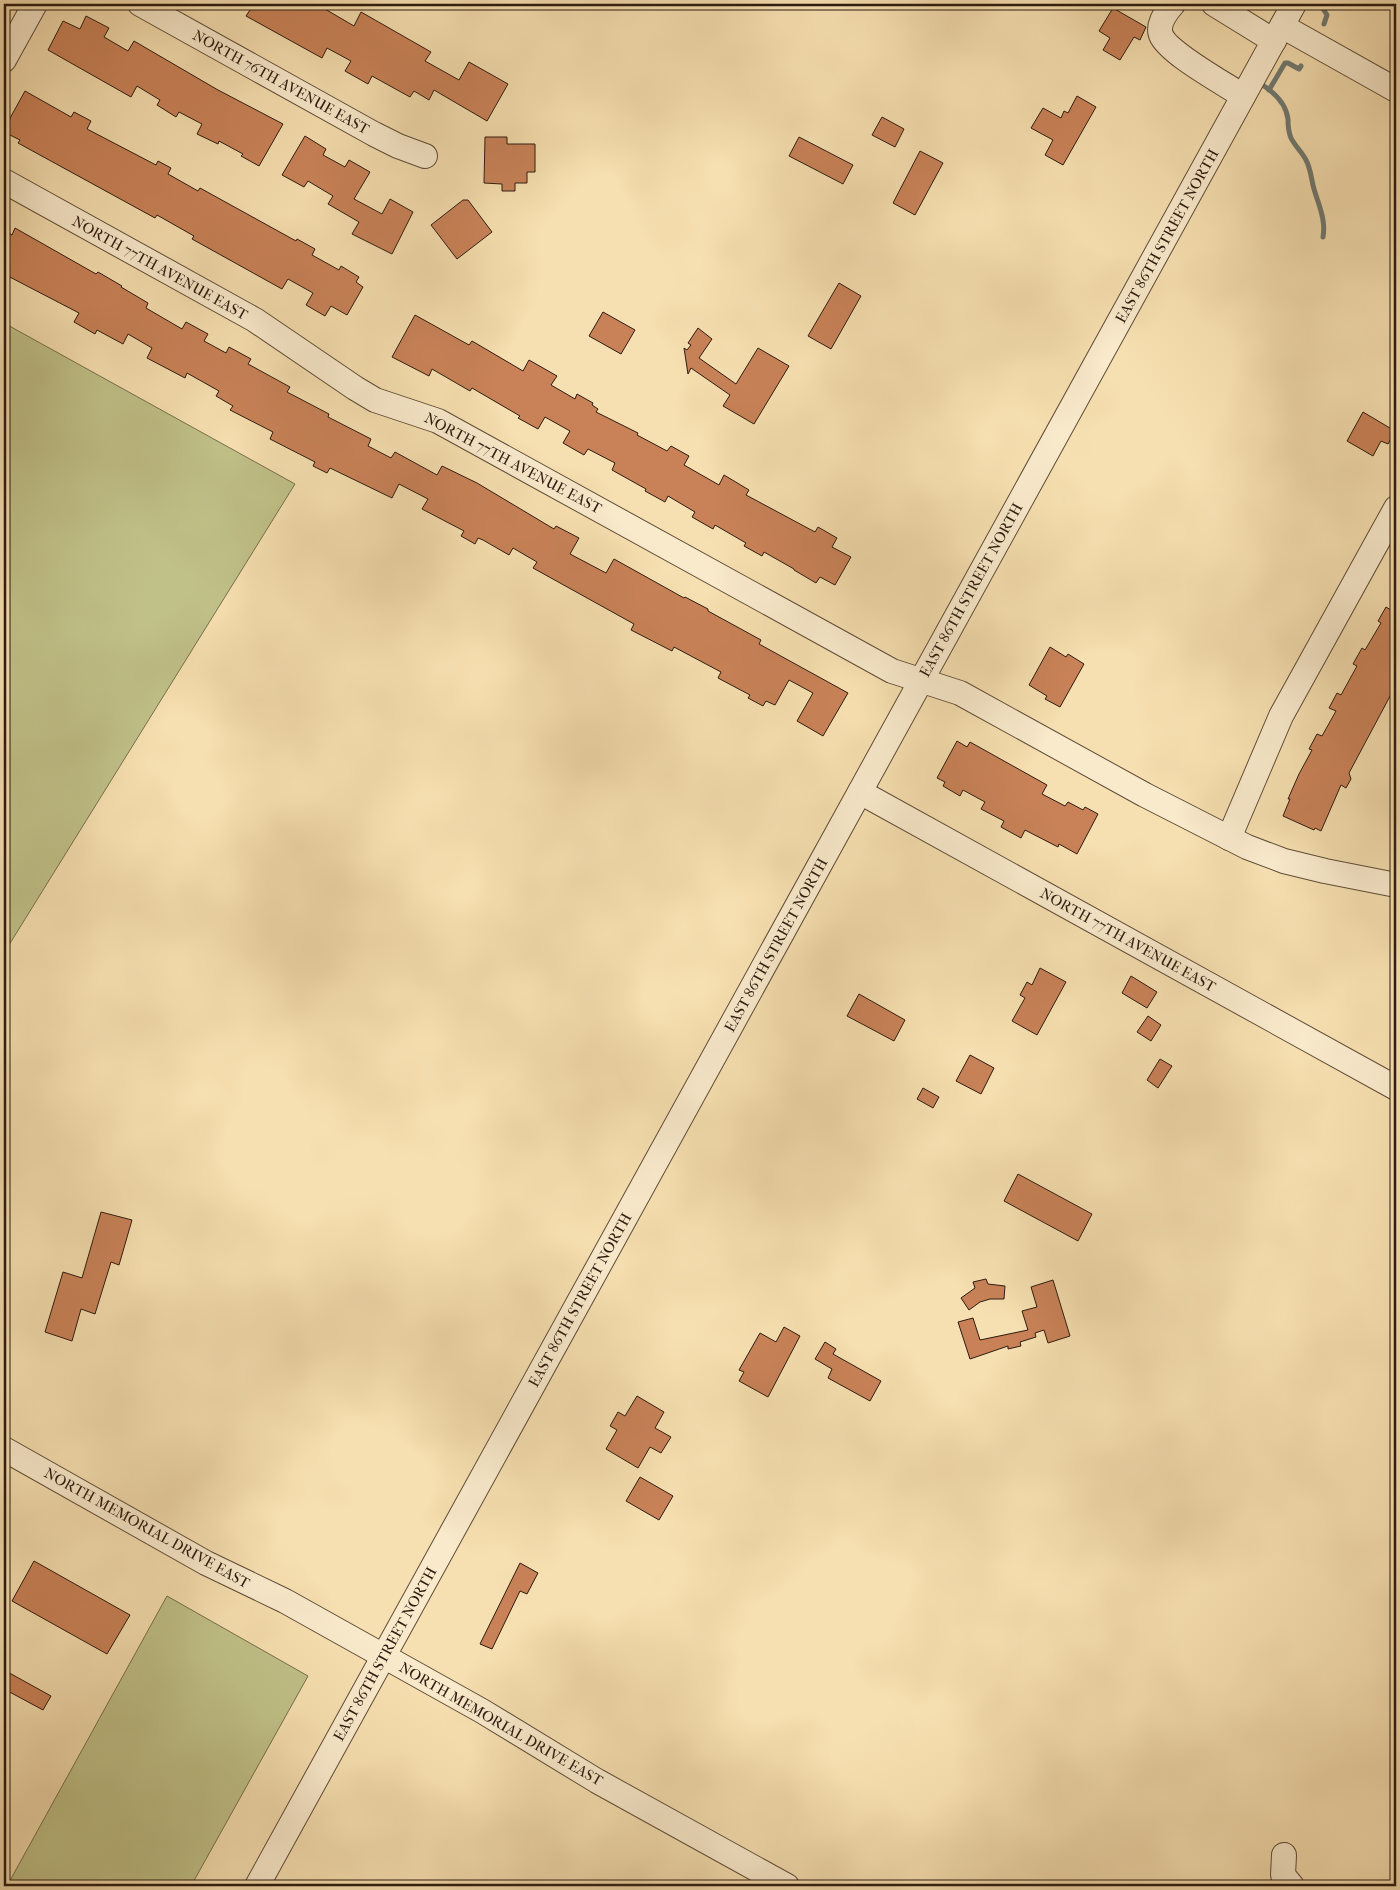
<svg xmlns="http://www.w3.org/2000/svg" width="1400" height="1890" font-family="'IM FELL French Canon',serif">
<rect width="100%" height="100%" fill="#f6dfb0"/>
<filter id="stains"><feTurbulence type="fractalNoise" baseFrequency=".004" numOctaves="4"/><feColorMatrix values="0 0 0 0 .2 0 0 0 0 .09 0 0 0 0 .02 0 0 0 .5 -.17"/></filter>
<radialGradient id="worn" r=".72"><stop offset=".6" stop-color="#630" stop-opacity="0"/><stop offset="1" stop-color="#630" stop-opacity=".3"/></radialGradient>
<g fill="#c0c188" stroke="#766e4c">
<path d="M4,323L295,484L4,953Z"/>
<path d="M167,1596L308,1676L191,1886H7Z"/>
</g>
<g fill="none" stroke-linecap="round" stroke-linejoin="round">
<g stroke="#717a72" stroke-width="5">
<path d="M1320,4L1327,15L1324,24"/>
<path d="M1264,86C1276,94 1286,104 1288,119C1288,125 1288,131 1291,138C1295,146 1302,152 1306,160C1311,169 1311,179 1314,189C1319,206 1326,220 1323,237"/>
<path d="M1269,90L1285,63H1288L1299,69L1301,66"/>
</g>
</g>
<g fill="#c98258" stroke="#2d1b0f">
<path d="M254,4H328L325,9L354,26L361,12L431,52L425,61L459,80L469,62L508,84L487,121L434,90L429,100L414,91L410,97L372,76L368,84L345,71L351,61L327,48L322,58L246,16Z"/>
<path d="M1113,8L1146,27L1140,40L1134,37L1120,60L1103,50L1110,38L1099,31Z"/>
<path d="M86,16L109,28L104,37L128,51L134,41L218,90L283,124L259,166L241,156L243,154L219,141L218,144L197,134L202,124L179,112L176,117L157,105L160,100L137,86L131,97L48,50L63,21L80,29Z"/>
<path d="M25,91L71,117L74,112L91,121L87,129L156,165L158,161L171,168L168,174L198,191L200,188L296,241L297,239L315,249L312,255L339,270L341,266L359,277L356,282L363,287L347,315L331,306L325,316L306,305L313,293L288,279L282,289L192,239L194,236L157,215L155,218L18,143L20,140L4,132V129Z"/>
<path d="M1077,96L1096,107L1063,165L1045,155L1053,140L1031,128L1043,108L1061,118L1064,111L1068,113Z"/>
<path d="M882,117L904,129L895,147L872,135Z"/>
<path d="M305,136L326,149L323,155L345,167L349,160L370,172L354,199L382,214L390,199L413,212L392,254L352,234L359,222L328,204L333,196L308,181L304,187L282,175Z"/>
<path d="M485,137H507V144H535V172H527V183H515V191H502V184L484,183Z"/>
<path d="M799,137L853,165L843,184L789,156Z"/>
<path d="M920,151L943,163L915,215L893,203Z"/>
<path d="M463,200H468L492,232L457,259L431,225Z"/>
<path d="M15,228L96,274L98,272L122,286L121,287L148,303L146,308L182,329L186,322L208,334L204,341L226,353L229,347L251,359L248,364L290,387L287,392L329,414L328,417L371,439L368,446L391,458L395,452L437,475L442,466L477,483L554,529L556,526L579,538L570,554L606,573L614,559L684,598L685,597L708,609V611L761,640L759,644L848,693L823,736L797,721L813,693L789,680L775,705L766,701L763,706L748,698L750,695L718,678L721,672L674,647L672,651L631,630L634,624L533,568L537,562L513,548L509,555L483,540L478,538L475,544L461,536L464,531L422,509L428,499L399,484L392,498L330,468L327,473L313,466L315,462L270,439L273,432L230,410L233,406L216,396L219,391L187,373L185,378L147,358L152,348L128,334L123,344L97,330L95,334L74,322L79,313L4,274V230L12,235Z"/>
<path d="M839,283L861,296L831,349L808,336Z"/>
<path d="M603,312L635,330L621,354L589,336Z"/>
<path d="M415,315L469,345L472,341L523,371L529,360L557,376L551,385L575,399L577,394L593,403L592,405L598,409L596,412L638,433L637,435L667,451L671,446L689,456L684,465L719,485L724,475L749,490L746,495L815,532L818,527L837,538L832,547L851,557L835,585L820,577L816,583L794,570V569L764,552L762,556L744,546L746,543L715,525L713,529L692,517L695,512L668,496L665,502L645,491L646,489L612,470L615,463L588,449L584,455L563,443L570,431L545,417L538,429L518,418L520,416L472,388L470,391L432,369L429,376L392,357Z"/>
<path d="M698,328L712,339L699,358L736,384L758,348L789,366L754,424L723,406L730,395L691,368L688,374L684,348L687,350L691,345L688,343Z"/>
<path d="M1363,412L1395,431L1388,444L1381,441L1373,456L1347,441Z"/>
<path d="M1386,607L1396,613V685L1349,773L1351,779L1346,788L1341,785L1321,831L1315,828L1314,830L1283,816L1290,799H1288L1299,774L1312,750L1309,749L1317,734L1322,736L1336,711L1329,708L1337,693L1341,695L1357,666L1353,664L1362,648L1365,650L1381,623L1378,621Z"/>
<path d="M1050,647L1066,657L1068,654L1084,664L1060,707L1045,699L1047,696L1029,685Z"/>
<path d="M957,741L967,747L970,742L1047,785L1042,794L1065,806L1068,802L1083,810L1085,807L1098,814L1077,854L1059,844L1058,847L1025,830L1021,838L1001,827L1004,821L981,809L985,802L963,790L960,796L943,786L945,782L937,778Z"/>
<path d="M1040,968L1066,982L1037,1035L1012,1021L1025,998L1020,995L1027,982L1032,985Z"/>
<path d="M1131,976L1157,992L1147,1008L1122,993Z"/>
<path d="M859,994L905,1020L894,1041L847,1016Z"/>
<path d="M1148,1016L1161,1025L1151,1041L1137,1032Z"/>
<path d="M970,1055L994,1068L981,1094L956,1081Z"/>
<path d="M1160,1059L1172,1066L1158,1088L1147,1080Z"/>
<path d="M923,1088L939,1097L933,1108L917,1099Z"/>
<path d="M1018,1174L1092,1214L1078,1241L1004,1201Z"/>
<path d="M101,1212L132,1220L119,1265L111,1262L95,1314L81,1309L72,1341L45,1332L63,1272L82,1278Z"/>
<path d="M986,1279L988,1284L1005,1286L1004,1299H990L980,1302L969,1310L961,1298L975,1288L973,1282Z"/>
<path d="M1053,1280L1070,1336L1048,1343L1044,1330L1035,1333L1036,1337L1020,1342L1021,1346L1008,1349V1346L970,1359L958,1322L973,1318L980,1340L1028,1330L1022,1311L1037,1307L1031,1287Z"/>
<path d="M784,1327L800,1336L768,1397L739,1381L744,1372L739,1370L760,1333L776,1342Z"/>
<path d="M825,1342L836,1349L833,1354L881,1381L870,1401L828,1378L832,1369L815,1359Z"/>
<path d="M637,1396L664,1412L655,1428L671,1437L661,1453L650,1447L638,1468L606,1449L617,1430L610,1426L618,1412L625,1416Z"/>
<path d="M640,1477L673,1496L659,1520L626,1501Z"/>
<path d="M34,1561L130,1615L107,1654L12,1601Z"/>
<path d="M520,1563L538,1573L527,1594L520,1591L492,1649L480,1644Z"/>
<path d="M4,1670L51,1696L43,1710L4,1689Z"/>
</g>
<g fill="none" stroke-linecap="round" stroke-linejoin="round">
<g stroke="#5f4c37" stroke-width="26">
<g id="minor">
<path d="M140,4L374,134L398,146L425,156"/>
<path d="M1173,4C1166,12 1157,24 1161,35C1168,53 1225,84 1243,96"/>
<path d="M1214,4L1274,41"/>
<path d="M1282,26L1396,90"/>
<path d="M4,60L35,4"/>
<path d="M4,181L255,320L355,388L375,400L438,421L892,671L960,693L1145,795L1247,847L1284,861L1325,871L1396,885"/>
<path d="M860,792L1396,1088"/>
<path d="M1229,838L1281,716L1396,508"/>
<path d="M4,1449L206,1563L285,1601L482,1711L597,1781L787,1886"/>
<path d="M1284,1855L1283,1875L1292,1886"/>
<path d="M257,1886L1294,4"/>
</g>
</g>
<use href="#minor" stroke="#f9eacc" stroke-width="24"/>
</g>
<g text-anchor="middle" stroke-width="5" stroke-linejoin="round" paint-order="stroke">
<g font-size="15" fill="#2d1b0f" stroke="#f9eacc">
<text transform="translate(281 82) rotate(29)" y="5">NORTH 76TH AVENUE EAST</text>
<text transform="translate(1167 236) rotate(-61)" y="5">EAST 86TH STREET NORTH</text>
<text transform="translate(160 268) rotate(29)" y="5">NORTH 77TH AVENUE EAST</text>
<text transform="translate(513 463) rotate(28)" y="5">NORTH 77TH AVENUE EAST</text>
<text transform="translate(971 590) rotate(-61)" y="5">EAST 86TH STREET NORTH</text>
<text transform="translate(1128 940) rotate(29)" y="5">NORTH 77TH AVENUE EAST</text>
<text transform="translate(776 945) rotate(-61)" y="5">EAST 86TH STREET NORTH</text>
<text transform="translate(580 1300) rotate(-61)" y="5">EAST 86TH STREET NORTH</text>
<text transform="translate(147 1528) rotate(29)" y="5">NORTH MEMORIAL DRIVE EAST</text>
<text transform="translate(385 1654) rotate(-61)" y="5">EAST 86TH STREET NORTH</text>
<text transform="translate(501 1724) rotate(30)" y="5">NORTH MEMORIAL DRIVE EAST</text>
</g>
</g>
<rect width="1400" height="1890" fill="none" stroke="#f6dfb0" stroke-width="20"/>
<rect x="5" y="5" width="1390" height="1880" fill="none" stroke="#2d1b0f" stroke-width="2.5"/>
<rect x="10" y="10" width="1380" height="1870" fill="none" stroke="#2d1b0f"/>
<rect width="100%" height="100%" filter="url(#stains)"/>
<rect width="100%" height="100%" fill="url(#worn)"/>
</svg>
